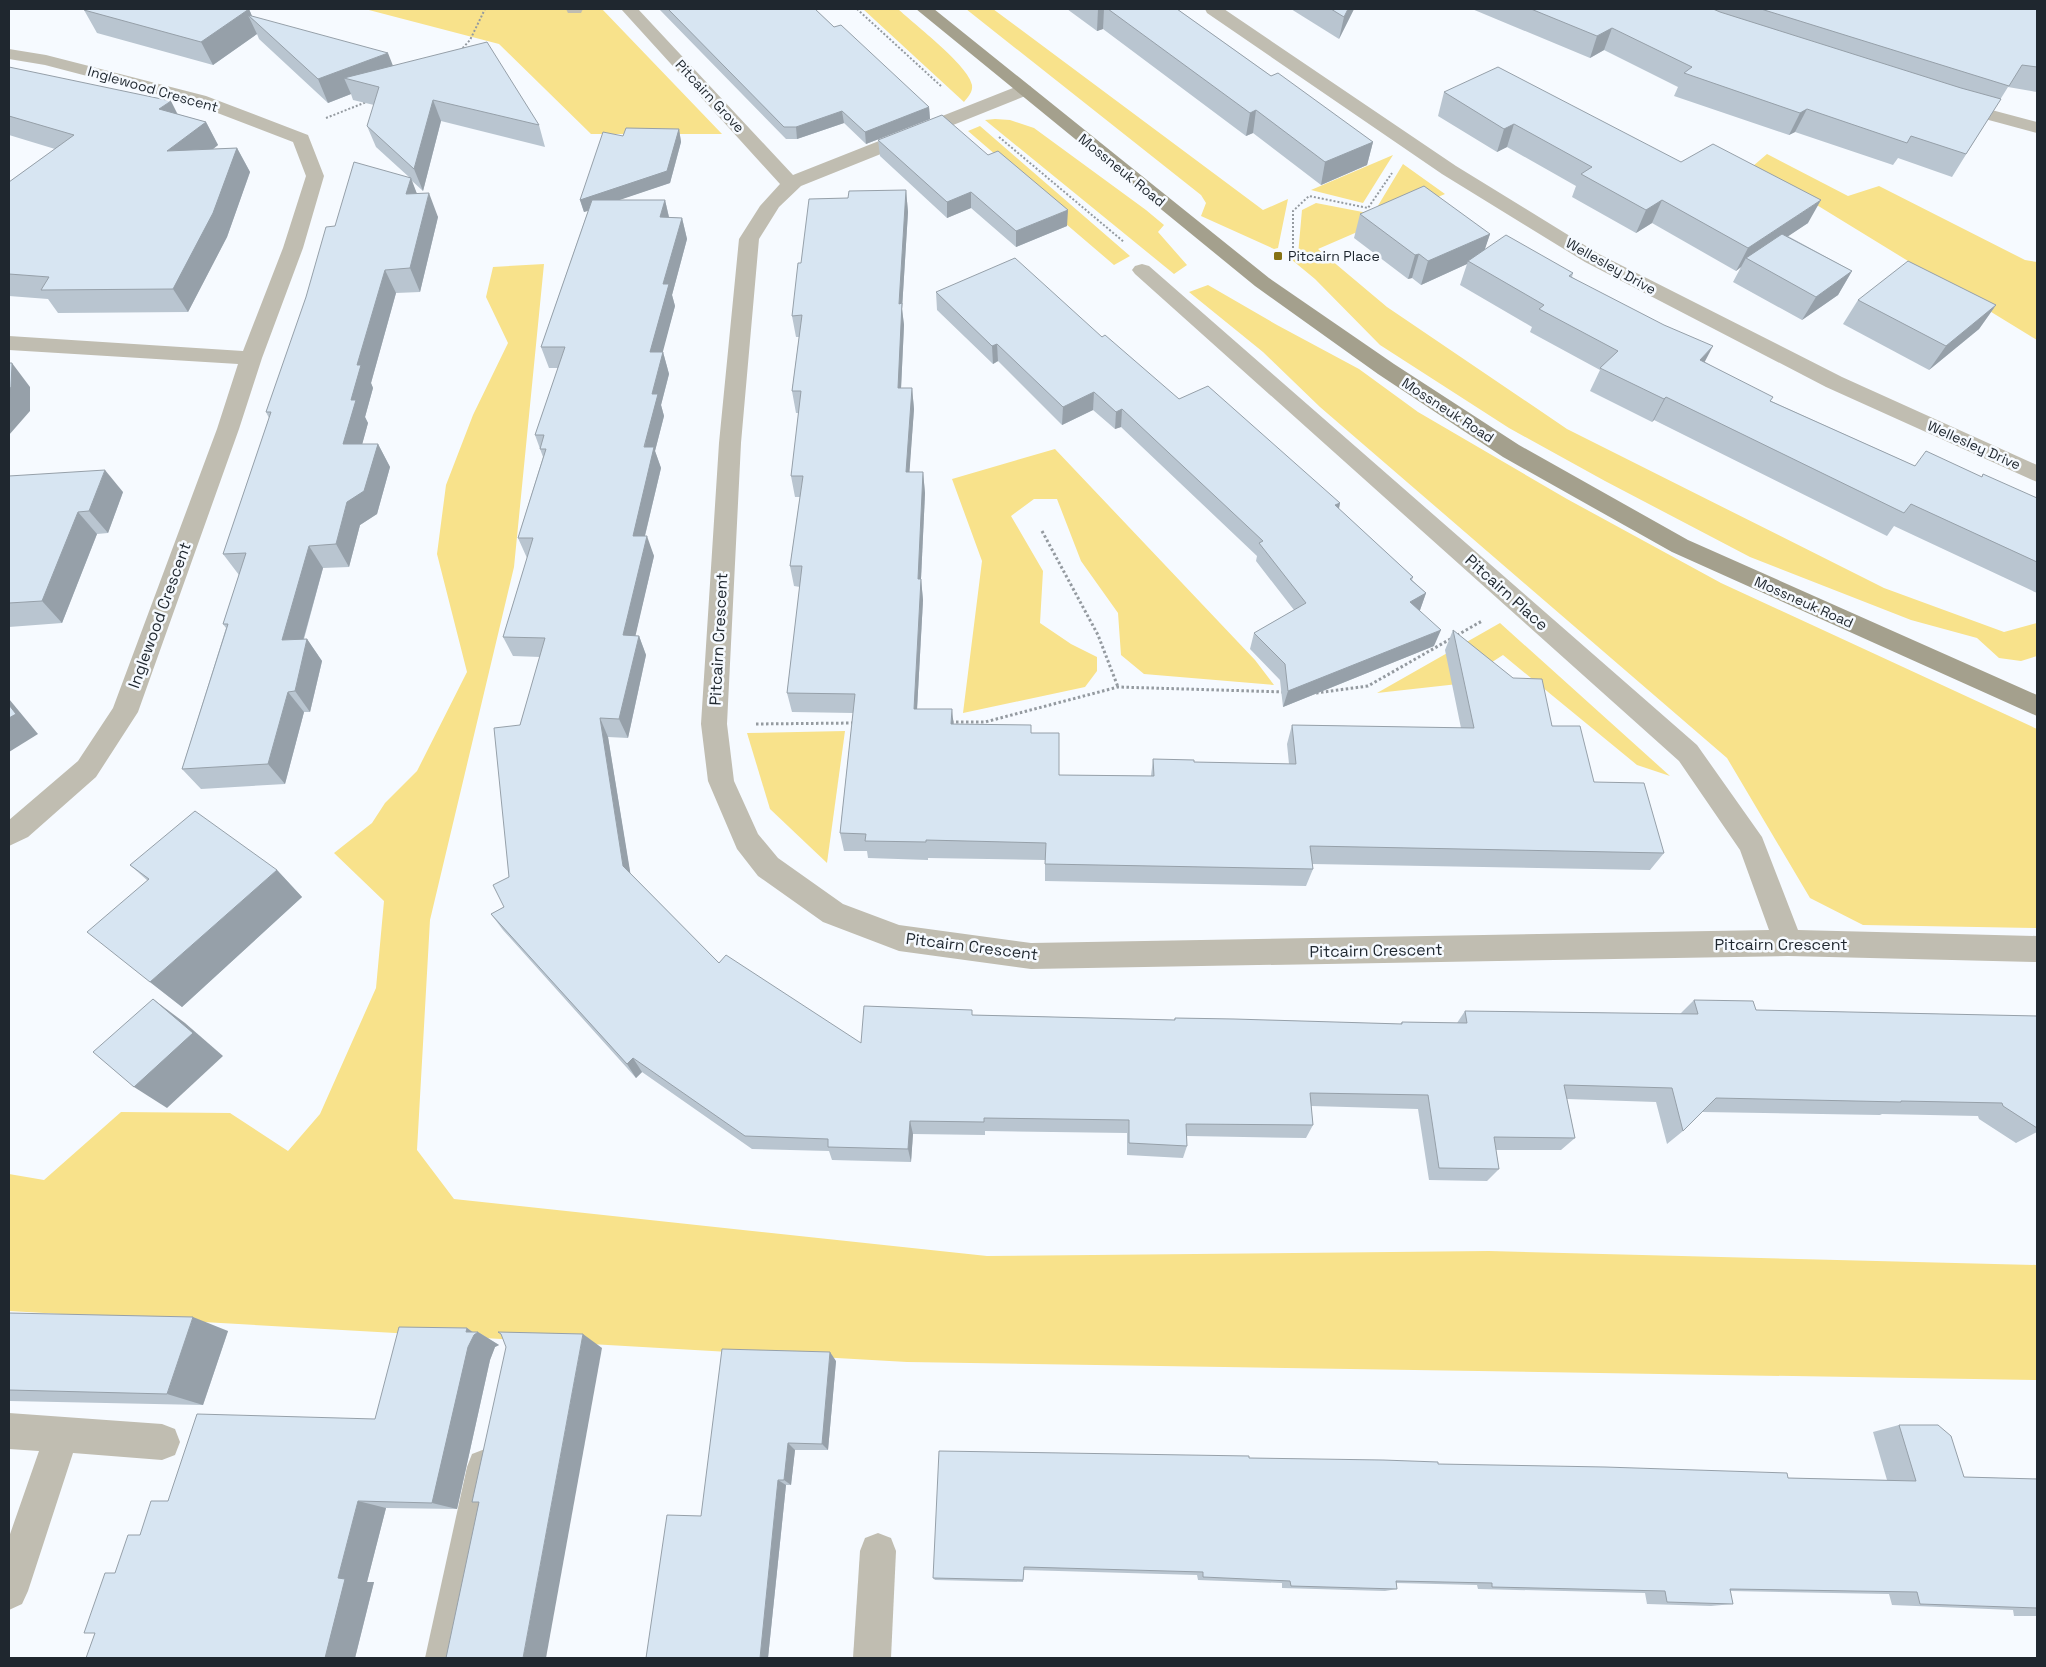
<svg xmlns="http://www.w3.org/2000/svg" width="2046" height="1667" font-family="'Space Grotesk',sans-serif">
<rect width="100%" height="100%" fill="#f6faff"/>
<g fill="#f8e28b">
<path d="M365,9H602L722,134H591L499,44Z"/>
<path d="M863,9H898C914,24 969,66 972,85C973,92 968,97 964,102Z"/>
<path d="M966,9H993L1263,210L1288,199L1278,248L1274,249L1201,216L1206,203L1201,195Z"/>
<path d="M995,119L1010,120L1034,128L1146,210L1164,225L1158,232L1187,265L1174,274L985,120Z"/>
<path d="M980,126L1130,256L1114,265L1004,171L1011,168L968,131Z"/>
<path d="M1767,154L1848,196L1879,186L2025,260L2037,262V340L1753,166Z"/>
<path d="M1393,155L1363,203L1311,190Z"/>
<path d="M1403,164L1445,194L1318,249L1387,307L1567,429L1884,588L2004,632L2037,623V656L2021,661L1999,658L1977,638L1911,620L1750,557L1605,481L1509,428L1380,345L1315,279L1292,260L1298,255L1302,210L1316,203L1373,214Z"/>
<path d="M544,264L514,567L430,920L417,1150L454,1199L987,1256L1489,1251L2037,1265V1380L907,1362L9,1311V1174L44,1180L121,1112L230,1113L288,1151L320,1114L376,988L384,901L334,853L372,823L385,803L417,771L467,672L437,554L446,485L473,415L508,343L486,297L493,267Z"/>
<path d="M1208,285L1277,325L1359,369L1418,412L1567,499L1721,583L2037,729V928L1863,925L1810,898L1727,758L1320,407L1263,352L1189,292Z"/>
<path d="M1055,449L1255,660L1274,685L1144,674L1121,655L1118,613L1081,561L1057,499H1034L1011,516L1043,571L1040,623L1071,644L1097,657V671L1085,687L963,713L982,561L952,479Z"/>
<path d="M1500,623L1670,776L1637,765L1503,655L1458,684L1377,693Z"/>
<path d="M845,731L827,863L770,809L747,733Z"/>
</g>
<g fill="none" stroke-linecap="round" stroke-linejoin="round">
<g stroke="#949aa0" stroke-width="2" stroke-dasharray="2 2" stroke-linecap="butt">
<path d="M857,9L942,87"/>
<path d="M460,51L470,40L485,9"/>
<path d="M326,118L369,101"/>
<path d="M999,137L1124,242"/>
<path d="M1288,258L1293,253V211L1309,196L1368,208L1392,173"/>
</g>
<g stroke="#949aa0" stroke-width="3" stroke-dasharray="2.5 2.5" stroke-linecap="butt">
<path d="M1042,531L1098,635L1118,687"/>
<path d="M1316,693L1368,686L1482,621"/>
<path d="M951,722H985L1118,687L1285,692"/>
<path d="M756,724L854,723"/>
</g>
<g fill="#c0bdb1" fill-rule="evenodd">
<path d="M566,9H583L581,13H568Z"/>
<path d="M621,9H638L793,175L1018,86L1024,85L1030,86L1033,90L1030,94L1008,103L801,186L779,207L759,239L741,443L727,724L734,781L758,834L778,858L843,904L899,925L1031,943L1769,930L1740,850L1679,761L1135,274L1132,270L1135,266L1142,264L1149,266L1697,745L1762,837L1798,930L2037,936V962L1788,956L1031,969L899,951L823,922L758,876L737,849L708,781L701,724L719,443L739,239L760,206L780,184Z"/>
<path d="M1205,9H1224L1456,166L1599,254L1842,377L2037,465V482L1826,387L1585,262L1442,174L1207,13Z"/>
<path d="M9,49L46,55L206,96L308,135L324,176L303,248L262,358L239,429L138,712L96,777L28,837L9,846V820L78,761L113,708L217,429L238,364L9,350V336L243,351L283,248L306,176L293,142L194,104L45,65L9,59Z"/>
<path d="M1954,100L2037,122V133L1948,109L1945,105L1948,101Z"/>
<path d="M9,1413L162,1424L175,1429L180,1442L175,1455L162,1460L73,1453L28,1591L22,1604L9,1610V1537L39,1451L9,1449Z"/>
<path d="M485,1449L498,1454L503,1467L463,1658H425L467,1467L472,1454Z"/>
<path d="M878,1533L891,1538L896,1551L891,1658H853L860,1551L865,1538Z"/>
</g>
<path fill="#a4a08d" fill-rule="evenodd" d="M916,9H934L1269,278L1394,364L1519,445L1688,540L2037,695V716L1672,552L1503,457L1378,374L1255,286Z"/>
</g>
<g fill="#b9c5d0">
<path d="M249,9L252,16L393,66L539,125L545,147L441,121L423,191L411,180L417,194L438,217L420,292L396,293L371,383L373,388L365,417L368,423L362,444H378L390,467L377,514L360,525L349,567L323,568L304,639H307L322,661L310,712H304L285,784L201,789L182,769L226,628L223,624L239,575L223,554L269,418L266,412L335,226L409,177L376,147L367,126L374,105L353,100L351,94L328,103L259,39L257,34L213,65L97,33L84,10Z"/>
<path d="M659,9H815L834,27L929,107L930,119L866,144L844,123L797,139H786Z"/>
<path d="M1067,9H1177L1271,76L1373,142L1367,165L1321,185L1253,133L1246,136L1103,29L1097,31Z"/>
<path d="M1291,9H1354L1339,39Z"/>
<path d="M1472,9H2037V92L2008,87L1952,177L1898,158L1893,165L1795,132L1789,135L1674,96L1678,87L1604,50L1590,58Z"/>
<path d="M9,67L206,122L218,145L213,149L237,148L250,172L227,237L188,312L58,313L48,299L9,296V182L55,149L9,135Z"/>
<path d="M1444,92L1681,162L1808,223L1788,236L1852,271L1838,295L1802,320L1733,282L1741,267L1736,271L1652,223L1636,233L1572,197L1576,186L1507,147L1497,152L1438,116Z"/>
<path d="M679,129L681,142L670,183L618,200H665L669,217L682,218L687,239L672,295L675,306L662,352H663L669,374L661,405L664,416L655,451L661,468L645,536L654,556L635,636H639L646,655L628,738L608,737L630,873L719,963L861,1043L973,1015L1174,1020L1175,1018L1400,1024L1402,1022L1457,1023L1465,1011L1680,1014L1694,1000L1756,1010L2037,1016V1132L2016,1143L1979,1119L1978,1116L1882,1114L1880,1115L1702,1112L1683,1131L1667,1144L1656,1102L1567,1099L1575,1138L1561,1150H1496L1499,1169L1487,1181L1429,1180L1418,1109L1311,1106L1313,1125L1306,1138L1187,1136V1146L1183,1158L1127,1155V1133L985,1131V1135L913,1134L911,1162L832,1160L829,1151L752,1149L642,1072L636,1078L503,930L491,914L504,907L509,877L520,725L540,657L513,656L503,637L527,558L518,538L543,457L535,435L558,368H549L541,347L588,211L584,212L580,200L623,136Z"/>
<path d="M878,140L1067,226L1016,247L971,208L947,218L880,156Z"/>
<path d="M906,190L908,212L902,309L904,325L901,388H912L914,409L909,472H923L925,493L921,579L923,600L917,709L953,724L1031,733L1059,775L1151,776L1153,759L1194,762L1289,764L1287,744L1292,725L1461,728L1445,650L1453,630L1552,726L1594,782L1664,853L1650,870L1312,864L1313,869L1306,886L1045,881V860L928,858V860L868,858L867,851H844L840,833L853,713L792,712L787,693L800,587L794,586L790,566L800,497H795L791,476L799,413H796L792,391L799,337H796L792,316L801,263L848,198Z"/>
<path d="M1360,214L1490,234L1484,250L1573,273L1572,277L1705,362L1771,401L1915,466L1981,477L2037,498V593L1894,526L1887,536L1654,420L1652,422L1590,391L1600,370L1530,332L1532,327L1460,285L1467,264L1421,285L1412,278L1408,279L1354,238Z"/>
<path d="M936,292L1102,337L1179,399L1340,503L1339,509L1413,577L1412,580L1426,593L1420,610H1419L1434,646L1283,707L1280,680L1250,649L1254,633L1294,610L1256,561L1257,556L1121,427L1115,429L1093,410L1062,425L998,361L993,364L937,310Z"/>
<path d="M1858,300L1996,305L1979,329L1929,370L1843,324Z"/>
<path d="M9,476L123,492L108,533L97,534L62,623L9,627Z"/>
<path d="M130,865L277,870L302,897L182,1007L150,982L148,881Z"/>
<path d="M9,1313L228,1331L203,1405L9,1401Z"/>
<path d="M467,1328L473,1332H478L499,1345L495,1347L490,1360L457,1509L386,1508L367,1582H374L355,1658H86L95,1633H84L115,1573L140,1535L168,1501L375,1419Z"/>
<path d="M836,1361L828,1450H795L791,1485H786L768,1658H646L701,1516Z"/>
<path d="M1899,1425L1964,1477L2037,1479V1616H2014L2013,1610L1892,1605L1889,1594L1730,1591L1733,1604L1711,1606L1647,1604L1645,1593L1478,1589L1477,1585L1396,1583L1397,1589L1385,1591L1282,1588V1583L1198,1580L1197,1575L1024,1570L1023,1582L935,1580L933,1578L1249,1458L1438,1464L1788,1478L1887,1480L1873,1432Z"/>
</g>
<g fill="#96a0a9">
<path d="M249,9L254,21L248,15L257,34L213,65L201,42Z"/>
<path d="M1098,9H1104L1103,29L1097,31Z"/>
<path d="M1348,9H1354L1339,39L1344,17Z"/>
<path d="M1612,28L1604,50L1590,58L1597,36Z"/>
<path d="M388,53L397,76L344,78L351,94L328,103L318,79Z"/>
<path d="M433,100L441,121L423,191L414,169Z"/>
<path d="M171,101L183,125L159,109Z"/>
<path d="M929,107L930,119L866,144L865,132Z"/>
<path d="M1807,109L1795,132L1789,135L1800,113Z"/>
<path d="M1256,110L1253,133L1246,136L1250,113Z"/>
<path d="M842,111L844,123L797,139L796,127Z"/>
<path d="M206,122L218,145L181,174L167,151Z"/>
<path d="M1514,124L1507,147L1497,152L1504,129Z"/>
<path d="M679,129L681,142L670,183L584,212L580,200Z"/>
<path d="M1373,142L1367,165L1321,185L1325,162Z"/>
<path d="M237,148L250,172L227,237L188,312L173,289Z"/>
<path d="M411,178L420,202L406,194Z"/>
<path d="M906,190L908,212L902,309L904,325L900,410L898,388L899,304Z"/>
<path d="M971,192V208L947,218V202Z"/>
<path d="M429,193L438,217L420,292L410,268Z"/>
<path d="M665,200L670,222L660,217Z"/>
<path d="M1662,200L1652,223L1636,233L1646,210Z"/>
<path d="M1821,200L1808,223L1751,261L1746,258L1741,267L1736,271L1748,248Z"/>
<path d="M1068,210L1067,226L1016,247V231Z"/>
<path d="M682,218L687,239L672,295L675,306L657,374L650,352L663,284Z"/>
<path d="M1490,234L1482,258L1468,261L1467,264L1421,285L1428,261Z"/>
<path d="M1419,254L1412,278L1408,279L1415,255Z"/>
<path d="M385,270L396,293L371,383L373,388L365,417L368,423L356,467L343,444L357,365Z"/>
<path d="M1852,271L1838,295L1802,320L1816,297Z"/>
<path d="M1996,305L1979,329L1929,370L1946,346Z"/>
<path d="M997,344L998,361L993,364L992,346Z"/>
<path d="M1713,346L1701,369L1700,360Z"/>
<path d="M663,352L669,374L661,405L664,416L655,451L661,468L640,556L633,536L652,394Z"/>
<path d="M12,363L30,387V411L9,435V390Z"/>
<path d="M912,388L914,409L908,493L906,472Z"/>
<path d="M1094,392L1093,410L1062,425L1063,407Z"/>
<path d="M1666,397L1654,420L1652,422L1664,399Z"/>
<path d="M1122,409L1121,427L1115,429L1116,412Z"/>
<path d="M378,444L390,467L377,514L360,525L349,567L336,544L347,502Z"/>
<path d="M105,470L123,492L108,533L89,511Z"/>
<path d="M923,472L925,493L920,600L918,579Z"/>
<path d="M1340,503L1336,520L1335,505Z"/>
<path d="M78,512L97,534L62,623L42,601Z"/>
<path d="M647,536L654,556L631,655L623,635Z"/>
<path d="M309,546L323,568L297,662L282,640Z"/>
<path d="M921,579L923,600L916,728L914,709Z"/>
<path d="M1426,593L1420,610L1404,619L1410,602Z"/>
<path d="M1441,630L1434,646L1283,707L1288,691Z"/>
<path d="M639,636L646,655L628,738L619,719Z"/>
<path d="M307,639L322,661L310,712L295,691Z"/>
<path d="M288,692L304,712L285,784L268,764Z"/>
<path d="M9,699L38,734L9,752Z"/>
<path d="M952,709L954,728L951,724Z"/>
<path d="M600,718L608,737L632,883L623,866Z"/>
<path d="M277,870L302,897L182,1007L150,982Z"/>
<path d="M153,999L185,1023L223,1056L167,1108L134,1087Z"/>
<path d="M633,1058L642,1072L636,1078L627,1064Z"/>
<path d="M910,1121L913,1134L911,1162L908,1149Z"/>
<path d="M193,1317L228,1331L203,1405L167,1394Z"/>
<path d="M467,1328L475,1334L478,1332L499,1345L495,1347L490,1360L457,1509L432,1503Z"/>
<path d="M583,1334L602,1348L546,1658H523Z"/>
<path d="M830,1352L836,1361L828,1450L822,1444Z"/>
<path d="M788,1443L795,1450L791,1485L784,1480Z"/>
<path d="M778,1480L786,1485L768,1658H760Z"/>
<path d="M358,1501L386,1508L367,1582H374L355,1658H325L338,1578Z"/>
</g>
<g fill="#d7e5f2" stroke="#96a0a9">
<path d="M84,9H249L201,42L84,10Z"/>
<path d="M668,9H815L834,27L841,25L929,107L865,132L842,111L796,127H784Z"/>
<path d="M1108,9H1177L1271,76L1278,73L1373,142L1325,162L1256,110L1250,113Z"/>
<path d="M1331,9H1348L1344,17Z"/>
<path d="M1531,9H1713L1720,12L1961,88L2001,99L1966,154L1911,136L1907,143L1807,109L1800,113L1684,73L1692,67L1612,28L1597,36Z"/>
<path d="M1761,9H2037V67L2022,65L2009,86Z"/>
<path d="M248,15L388,53L318,79Z"/>
<path d="M487,42L539,125L433,100L414,169L367,126L379,87L344,78Z"/>
<path d="M9,67L171,101L159,109L206,122L167,151L237,148L213,213L173,289L41,290L49,277L9,274V182L74,135L9,116Z"/>
<path d="M1498,67L1681,162L1713,144L1821,200L1748,248L1662,200L1646,210L1581,174L1592,167L1514,124L1504,129L1444,92Z"/>
<path d="M942,115L988,155L998,151L1068,210L1016,231L971,192L947,202L878,140Z"/>
<path d="M626,128L679,129L667,171L580,200L603,132L623,136Z"/>
<path d="M354,162L411,178L406,194L429,193L410,268L385,270L357,365H361L351,400H356L343,444H378L364,491L347,502L336,544L309,546L282,640L307,639L295,691L288,692L268,764L182,769L228,624H223L246,553L223,554L271,412H266L306,297L326,227L335,226Z"/>
<path d="M1424,186L1490,234L1428,261L1419,254L1415,255L1360,214Z"/>
<path d="M906,190L899,304L902,303L898,388H912L906,472H923L918,579H921L914,709H952L951,724L1031,725V733H1059V775L1154,776L1153,759L1194,760V762L1296,764L1292,725L1474,728L1453,630L1513,678L1542,679L1552,726H1580L1594,782L1644,783L1664,853L1310,846L1313,869L1045,864L1046,843L926,840V842L865,841L866,834L840,833L855,694L787,693L802,566H790L803,476H791L801,391H792L802,315L792,316L798,263H801L809,199L848,198L849,191Z"/>
<path d="M592,200H665L660,217L682,218L663,284H669L650,352H663L652,394H658L644,447H654L633,536H647L623,635L639,636L619,719L600,718L623,866L719,963L726,955L861,1043L864,1006L972,1010V1015L1175,1020V1018L1234,1019L1402,1024V1022L1467,1023L1465,1011L1698,1014L1694,1000L1753,1001L1756,1010L2037,1016V1128L2003,1106L2002,1103L1901,1101V1102L1716,1098L1683,1131L1672,1088L1564,1085L1575,1138L1494,1137L1499,1169L1439,1168L1428,1095L1310,1093L1313,1125L1186,1124L1187,1146L1129,1143V1120L984,1118V1122L910,1121L908,1149L828,1147V1139L745,1136L633,1058L627,1064L491,914L504,907L493,885L509,877L494,728L520,725L545,638L503,637L533,538H518L546,449H540L544,435H535L565,347H541Z"/>
<path d="M1782,234L1852,271L1816,297L1746,258Z"/>
<path d="M1506,235L1573,273L1569,276L1664,325L1713,346L1700,360L1773,397L1770,401L1915,466L1926,451L1982,477L1983,474L2037,498V562L1911,504L1904,513L1666,397L1664,399L1600,368L1618,351L1539,309L1544,305L1468,261Z"/>
<path d="M1015,258L1102,337L1105,335L1179,399L1208,386L1340,503L1335,505L1413,577L1410,579L1426,593L1410,602L1441,630L1288,691L1285,664L1254,633L1306,603L1259,543L1263,541L1122,409L1116,412L1094,392L1063,407L997,344L992,346L936,292Z"/>
<path d="M1908,261L1996,305L1946,346L1858,300Z"/>
<path d="M9,363H12L11,387L9,390Z"/>
<path d="M105,470L89,511L78,512L42,601L9,603V476Z"/>
<path d="M9,705L16,714L9,718Z"/>
<path d="M195,811L277,870L150,982L87,932L149,879L130,865Z"/>
<path d="M153,999L193,1033L134,1087L93,1052Z"/>
<path d="M9,1313L193,1317L167,1394L9,1390Z"/>
<path d="M399,1327L467,1328L466,1332H478L474,1335L468,1347L432,1503L358,1501L338,1578L345,1579L325,1658H86L95,1633H84L105,1573H115L128,1535H140L151,1501H168L197,1414L375,1419Z"/>
<path d="M498,1332L583,1334L523,1658H446L479,1502H472L506,1347L501,1334Z"/>
<path d="M722,1349L830,1352L822,1444L788,1443L784,1480H778L760,1658H646L667,1515L701,1516Z"/>
<path d="M1899,1425H1938L1951,1436L1964,1477L2037,1479V1608L1920,1604L1917,1592L1730,1589L1733,1604L1667,1602L1665,1591L1492,1587V1583L1396,1581L1397,1589L1291,1586L1290,1581L1203,1577V1572L1024,1567L1023,1580L933,1578L939,1451L1249,1456V1458L1383,1460L1438,1462V1464L1605,1467L1787,1473L1788,1478L1916,1481Z"/>
</g>
<rect fill="#867214" stroke="#f6faff" stroke-width="2" x="1273" y="251" width="10" height="10" rx="2.5"/>
<g text-anchor="middle" stroke-width="5" stroke-linejoin="round" paint-order="stroke">
<g font-size="14" fill="#1f272f" stroke="#f6faff">
<text transform="translate(153 89) rotate(16)" y="5">Inglewood Crescent</text>
<text transform="translate(710 96) rotate(47)" y="5">Pitcairn Grove</text>
<text transform="translate(1122 170) rotate(39)" y="5">Mossneuk Road</text>
<text transform="translate(1611 266) rotate(29)" y="5">Wellesley Drive</text>
<text transform="translate(1448 410) rotate(33)" y="5">Mossneuk Road</text>
<text transform="translate(1974 445) rotate(24)" y="5">Wellesley Drive</text>
<text transform="translate(1804 602) rotate(24)" y="5">Mossneuk Road</text>
</g>
<g font-size="14" fill="#1f272f" stroke="#f6faff" text-anchor="start">
<text x="1288" y="261">Pitcairn Place</text>
</g>
<g font-size="16" fill="#1f272f" stroke="#f6faff">
<text transform="translate(1507 592) rotate(42)" y="6">Pitcairn Place</text>
<text transform="translate(159 615) rotate(-70)" y="6">Inglewood Crescent</text>
<text transform="translate(718 639) rotate(-87)" y="6">Pitcairn Crescent</text>
<text x="1781" y="950">Pitcairn Crescent</text>
<text transform="translate(972 946) rotate(7)" y="6">Pitcairn Crescent</text>
<text transform="translate(1376 950) rotate(-1)" y="6">Pitcairn Crescent</text>
</g>
</g>
<rect width="2046" height="1667" fill="none" stroke="#1f272f" stroke-width="20"/>
</svg>
